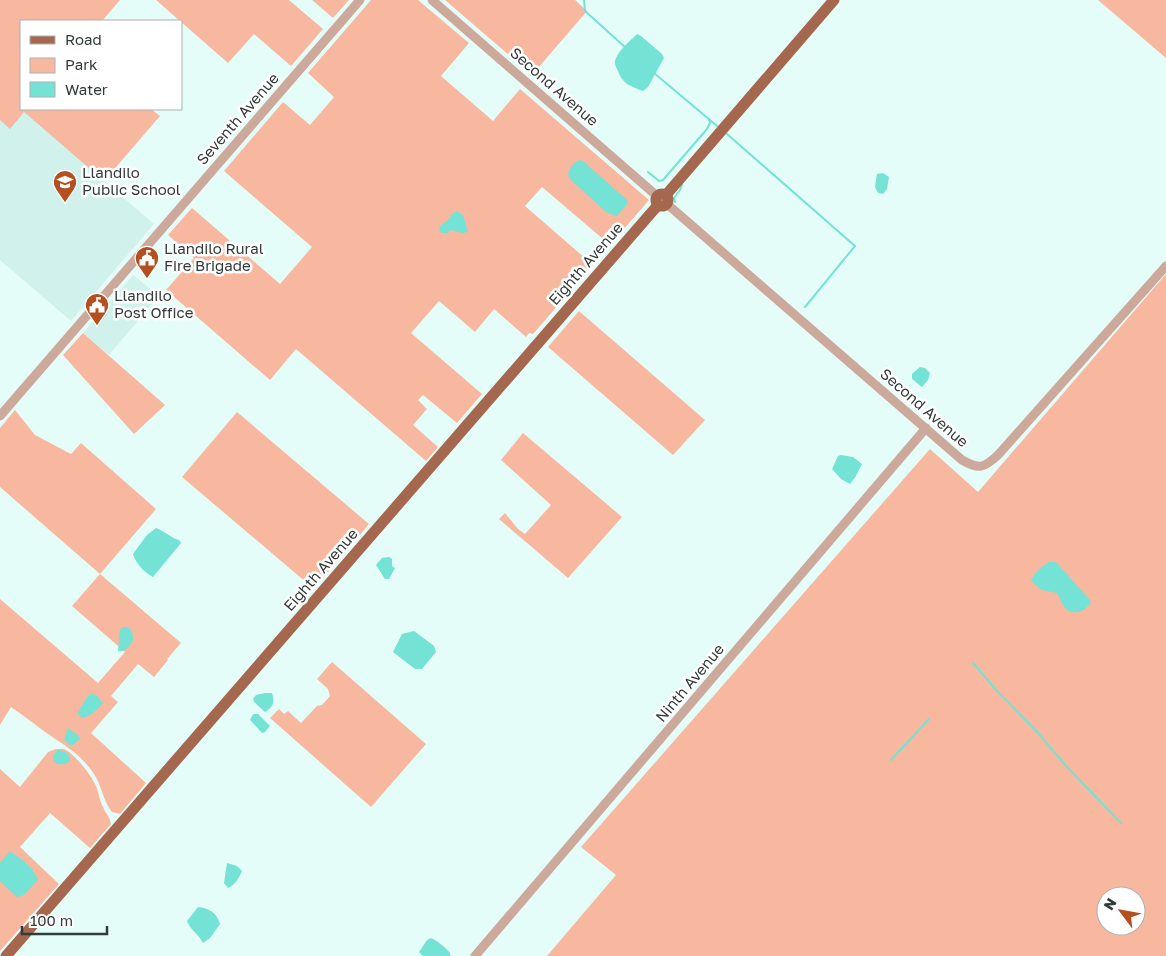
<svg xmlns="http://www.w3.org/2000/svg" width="1166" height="956" font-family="'Golos Text',sans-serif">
<rect width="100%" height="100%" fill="#e5fdf9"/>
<g fill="#d1f2ec">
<path d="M0,91L154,224L71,321L0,260Z"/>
<path d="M133,275L159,296L109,355L83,333Z"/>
</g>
<g fill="#f7b89f" fill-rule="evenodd">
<path d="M0,0H120L102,21H21V109H151L160,116L104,181L24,112L10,129L0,120Z"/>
<path d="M156,0H289L323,29L291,66L254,34L228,63Z"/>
<path d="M312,0H349L333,18Z"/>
<path d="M371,0H418L469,43L441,76L493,121L520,89L649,200L610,245L542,187L525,206L593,265L533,334L529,333L526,337L494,309L475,332L439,301L411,333L482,394L457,423L423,395L418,400L427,409L413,425L438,447L426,461L296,349L270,380L166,290L194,258L168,235L192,208L280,284L312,247L224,171L283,102L310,125L334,97L308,73Z"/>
<path d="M445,0H575L587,11L532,75Z"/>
<path d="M1098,0H1166V58Z"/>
<path d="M1166,274V956H547L616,875L581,847L930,449L978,492ZM1106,896H1136V926H1106Z"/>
<path d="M579,311L705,420L673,455L548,347Z"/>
<path d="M83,333L165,405L134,434L63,355Z"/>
<path d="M15,410L35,435L71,454L81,443L156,509L100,574L181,643L167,659L168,660L154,677L138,664L111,696L118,702L91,733L146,783L120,814L112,812C103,801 102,786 94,774C80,753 65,746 45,732C34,724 23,715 11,707L0,725V599L98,683L125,652L72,606L100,574L0,487V428Z"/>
<path d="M237,412L369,524L314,589L182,477Z"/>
<path d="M523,433L622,517L568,578L499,519L505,513L518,529L525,534L551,505L501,460Z"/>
<path d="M332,662L426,744L371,807L270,718L279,709L284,714L288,711L301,723L317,706L322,705L330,696L328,689L317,679Z"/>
<path d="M56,749C57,749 62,749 64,749C74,753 91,775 95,784C99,791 99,800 103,807C106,815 109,814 111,824L90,848L50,813L20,847L59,884L0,951V769L20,787L48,752Z"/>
</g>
<g fill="#74e2d4">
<path d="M637,34L641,36L662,54L664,58L648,87L643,91C628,85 623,84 617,69C615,65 614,62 616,58C620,49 630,41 637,34Z"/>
<path d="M580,160L583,161L627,200L628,203L623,209L617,216L613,215L606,212L570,179C565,171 572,166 577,161Z"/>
<path d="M883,173L889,177L887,189L883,194L878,193L875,187L877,174Z"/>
<path d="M457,211L463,215L468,232L462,233L451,230L447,233H442L439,230L440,226L447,221L453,213Z"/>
<path d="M920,367L925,368L930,373L928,380L922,387L912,379V374Z"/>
<path d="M841,455L853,457L862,464L856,476L850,484L841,479L832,469L838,456Z"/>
<path d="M156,528C164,531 173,539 179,540L181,543L153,577C144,572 136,564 133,554L147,535Z"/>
<path d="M389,557L392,559V566L395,568L389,579H385L376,565L382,558Z"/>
<path d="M1049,562H1056L1089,599L1091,602C1085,613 1070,617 1063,605C1060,601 1060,597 1057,593L1042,590L1031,581C1034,573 1041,567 1049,562Z"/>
<path d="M123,627C132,626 133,633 133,641C129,646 125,653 118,651L120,630Z"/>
<path d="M414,631L434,646L436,652L422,669H415L393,652L402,634Z"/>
<path d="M92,693L97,696L103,703C99,709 90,716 82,718L78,714V712L87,697Z"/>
<path d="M265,693H272C275,702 273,707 265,712L254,702L253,699L256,695Z"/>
<path d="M254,714H258L270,726L265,732L262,733L250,720L252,716Z"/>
<path d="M68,728L79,736L80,739L73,745H70L64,740Z"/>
<path d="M58,750C65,751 70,753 70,761C58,770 46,759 58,750Z"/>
<path d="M10,851C21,859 33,866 38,880L24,895L17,897L0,881V863Z"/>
<path d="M227,863L237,866L242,871C239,878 235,885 228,888L224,883Z"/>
<path d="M198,907C209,908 217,913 220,924L210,938L203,943C198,933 192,932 187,921Z"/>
<path d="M431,938C438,941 445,947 450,953V956H423L419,952L427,940Z"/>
</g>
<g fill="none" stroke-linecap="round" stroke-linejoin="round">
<g stroke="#74e2d4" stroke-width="2">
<path d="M584,0L585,11L626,48"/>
<path d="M654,73L717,126"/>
<path d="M727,134L855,246L805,307"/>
<path d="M648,172L659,181L663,180L707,129L710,123L709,119"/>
<path d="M675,202L674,198L680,190L682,185"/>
<path d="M973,663L998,692L1038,733L1067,767L1121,823"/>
<path d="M891,760L929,719"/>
</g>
<g stroke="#cda99b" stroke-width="9">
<path d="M432,0L657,196"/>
<path d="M667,204L962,460C979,470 984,468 998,455L1166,266"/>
<path d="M0,416L360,0"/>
<path d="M475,956L926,428"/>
</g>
<g stroke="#a5674e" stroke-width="11">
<circle cx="662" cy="200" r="6"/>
<path d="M666,195L834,0"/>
<path d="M6,956L658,205"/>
</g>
</g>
<defs>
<g id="school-pin" transform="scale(1.25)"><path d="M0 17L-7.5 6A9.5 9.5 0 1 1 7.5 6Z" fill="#b44f20" stroke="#fff"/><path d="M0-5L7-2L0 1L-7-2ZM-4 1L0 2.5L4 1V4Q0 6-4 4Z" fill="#fff"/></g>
<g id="civic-pin" transform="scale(1.25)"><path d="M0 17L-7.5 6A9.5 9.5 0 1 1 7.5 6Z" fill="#b44f20" stroke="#fff"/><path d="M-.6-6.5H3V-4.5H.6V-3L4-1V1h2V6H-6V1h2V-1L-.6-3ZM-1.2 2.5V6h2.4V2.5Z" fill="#fff"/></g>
</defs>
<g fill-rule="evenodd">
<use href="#school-pin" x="65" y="182"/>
<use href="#civic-pin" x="147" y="258"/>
<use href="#civic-pin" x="97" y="305"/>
</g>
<g text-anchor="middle" stroke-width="5" stroke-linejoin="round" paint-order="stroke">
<g font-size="15" fill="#313b39" stroke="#fff">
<text transform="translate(554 87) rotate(41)" y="5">Second Avenue</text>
<text transform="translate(238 119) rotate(-49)" y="5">Seventh Avenue</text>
<text transform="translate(586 264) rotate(-49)" y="5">Eighth Avenue</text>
<text transform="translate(924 408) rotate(41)" y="5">Second Avenue</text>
<text transform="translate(321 570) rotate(-49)" y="5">Eighth Avenue</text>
<text transform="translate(690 683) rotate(-50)" y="5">Ninth Avenue</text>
</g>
<g font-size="15" fill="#313b39" stroke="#fff" text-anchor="start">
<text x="82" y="178">Llandilo<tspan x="82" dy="17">Public School</tspan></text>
<text x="164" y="254">Llandilo Rural<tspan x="164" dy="17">Fire Brigade</tspan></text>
<text x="114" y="301">Llandilo<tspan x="114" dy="17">Post Office</tspan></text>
</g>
</g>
<rect x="20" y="20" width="162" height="90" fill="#ffffff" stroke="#adb1b0"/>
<rect x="30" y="36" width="25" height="8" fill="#a5674e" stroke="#adb1b0"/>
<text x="65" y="45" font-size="15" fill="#313b39">Road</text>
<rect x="30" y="58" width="25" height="15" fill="#f7b89f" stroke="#adb1b0"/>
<text x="65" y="70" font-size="15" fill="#313b39">Park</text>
<rect x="30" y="82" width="25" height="15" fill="#74e2d4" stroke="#adb1b0"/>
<text x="65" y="95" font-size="15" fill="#313b39">Water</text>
<g transform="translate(1121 911) rotate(302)"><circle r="24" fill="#ffffff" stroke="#adb1b0"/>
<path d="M0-4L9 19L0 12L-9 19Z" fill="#b44f20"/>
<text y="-8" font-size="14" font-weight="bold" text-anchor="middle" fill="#313b39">N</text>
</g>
<path d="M22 926v8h85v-8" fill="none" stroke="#313b39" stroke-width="2.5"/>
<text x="30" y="926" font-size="15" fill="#313b39" stroke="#ffffff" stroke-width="4" paint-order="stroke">100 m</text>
</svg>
